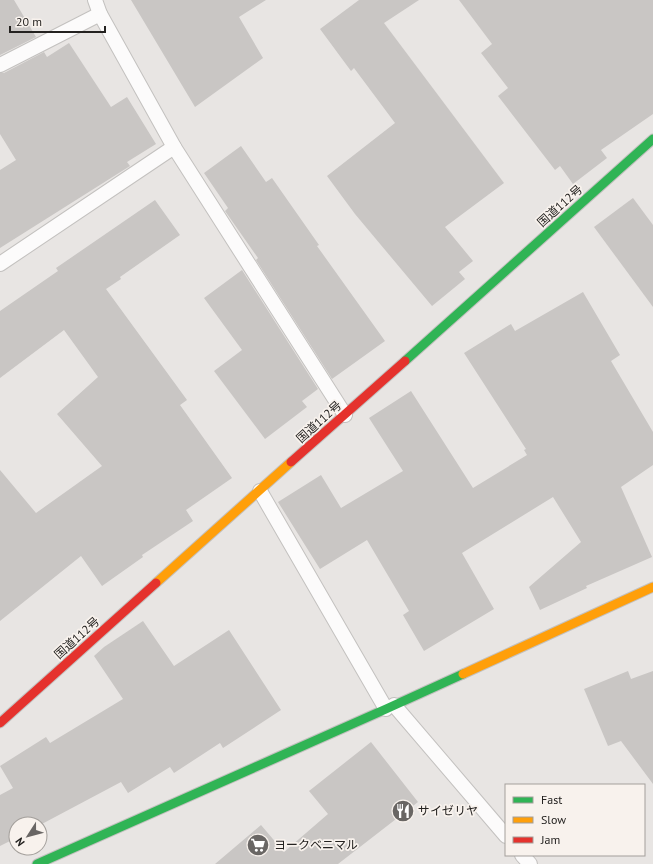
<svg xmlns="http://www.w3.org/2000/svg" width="653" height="864" font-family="'PT Sans','Noto Sans JP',sans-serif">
<rect width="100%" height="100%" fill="#e8e5e3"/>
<g fill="#c9c6c4">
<path d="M0,0H14L36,37L0,55Z"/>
<path d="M131,0H266L239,17L263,58L195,107Z"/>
<path d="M359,0H419L384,23L504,183L445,227L473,261L459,272L465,279L432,306L355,214L327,176L395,123L354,68L351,71L320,29Z"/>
<path d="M459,0H653V114L601,150L607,158L573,184L560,166L555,170L498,96L508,88L481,53L492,44Z"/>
<path d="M69,43L111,107L127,97L156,144L127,162L130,166L0,248V170L16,160L0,134V73H4L44,52L47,57Z"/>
<path d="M241,146L266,182L272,178L319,245L317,246L385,341L332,379L256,260L258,258L225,211L228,208L204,173Z"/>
<path d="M633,198L653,225V307L594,227Z"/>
<path d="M155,200L180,235L120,277L121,279L106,289L187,400L180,405L232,478L186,510L193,521L142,555L143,557L102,586L81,556L0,621V470L36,513L102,466L57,414L98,377L64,330L0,378V311L58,271L56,268Z"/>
<path d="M242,270L318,389L302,401L307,407L265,439L214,371L242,350L204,298Z"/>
<path d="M583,292L620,355L611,361L653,432V465L621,487L652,557L586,586L587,588L540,610L529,587L581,542L553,497L462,553L494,609L424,651L403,615L409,611L367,540L320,569L278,502L321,475L341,508L403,471L369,418L411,391L473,488L527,455L524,450L526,449L464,353L511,324L515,331Z"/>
<path d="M143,621L174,666L229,630L281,710L223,748L220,743L174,773L170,767L128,793L121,782L40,825V824H16V838L0,846V795L13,788L0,766L46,737L50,743L123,699L94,656L104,647Z"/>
<path d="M628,671L631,679L653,671V784L621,741L608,746L584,689Z"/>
<path d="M371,742L418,802L338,864H215L261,825L284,852L328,814L309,791Z"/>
</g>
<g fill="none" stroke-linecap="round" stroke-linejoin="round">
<g stroke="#c3c1bf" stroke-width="16">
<g id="lane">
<path d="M95,0L100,14L174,147L345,415"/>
<path d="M0,65L100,14"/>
<path d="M0,264L174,147"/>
<path d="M260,491L386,709"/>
<path d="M394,705L506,836"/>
<path d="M522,855L530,864"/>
</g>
</g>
<g stroke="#c3c1bf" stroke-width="11">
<g id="fast">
<path d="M405,361L653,139"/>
<path d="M37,864L386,709L463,674"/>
</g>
</g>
<g stroke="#c3c1bf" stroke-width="11">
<g id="slow">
<path d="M156,583L291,462"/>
<path d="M463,674L653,587"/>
</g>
</g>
<g stroke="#c3c1bf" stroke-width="11">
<g id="jam">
<path d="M291,462L405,361"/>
<path d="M0,723L156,583"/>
</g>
</g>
<use href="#lane" stroke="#fcfbfb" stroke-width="14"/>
<use href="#fast" stroke="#30b455" stroke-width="9"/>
<use href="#slow" stroke="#ff9f0a" stroke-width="9"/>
<use href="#jam" stroke="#e5322d" stroke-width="9"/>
</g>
<defs>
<g id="restaurant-disc" transform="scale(1.15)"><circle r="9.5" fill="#696664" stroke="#f8f2ed"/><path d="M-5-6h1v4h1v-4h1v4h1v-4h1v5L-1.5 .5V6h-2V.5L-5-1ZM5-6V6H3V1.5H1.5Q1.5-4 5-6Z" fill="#fff"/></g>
<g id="supermarket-disc" transform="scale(1.15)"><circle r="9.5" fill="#696664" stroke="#f8f2ed"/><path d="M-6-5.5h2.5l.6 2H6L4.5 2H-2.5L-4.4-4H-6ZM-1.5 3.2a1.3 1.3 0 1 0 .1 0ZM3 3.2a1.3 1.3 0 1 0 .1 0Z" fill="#fff"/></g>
</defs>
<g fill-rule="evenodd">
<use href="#restaurant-disc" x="403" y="811"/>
<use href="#supermarket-disc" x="258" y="845"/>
</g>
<g text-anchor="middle" stroke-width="3.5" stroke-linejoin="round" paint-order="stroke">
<g font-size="12" fill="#242220" stroke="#f8f2ed">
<text transform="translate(560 206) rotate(-42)" y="4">国道112号</text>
<text transform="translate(319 422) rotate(-42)" y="4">国道112号</text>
<text transform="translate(77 638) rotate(-42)" y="4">国道112号</text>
</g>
<g font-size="12" fill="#242220" stroke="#f8f2ed" text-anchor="start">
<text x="418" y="815">サイゼリヤ</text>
<text x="274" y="849">ヨークベニマル</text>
</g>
</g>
<rect x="505" y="784" width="140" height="72" fill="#f8f2ed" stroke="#a39f9b"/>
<rect x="513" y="797" width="20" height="6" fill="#30b455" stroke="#a39f9b"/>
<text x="541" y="804" font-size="12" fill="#242220">Fast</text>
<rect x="513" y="817" width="20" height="6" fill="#ff9f0a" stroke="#a39f9b"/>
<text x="541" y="824" font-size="12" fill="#242220">Slow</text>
<rect x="513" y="837" width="20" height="6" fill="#e5322d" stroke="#a39f9b"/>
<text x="541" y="844" font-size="12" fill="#242220">Jam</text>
<g transform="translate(28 836) rotate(234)"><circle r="19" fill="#f8f2ed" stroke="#a39f9b"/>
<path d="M0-3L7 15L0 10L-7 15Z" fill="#696664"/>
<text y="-6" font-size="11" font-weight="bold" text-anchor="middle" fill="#242220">N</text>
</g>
<path d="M10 26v6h95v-6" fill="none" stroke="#242220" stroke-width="2"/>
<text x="16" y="26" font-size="12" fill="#242220" stroke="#f8f2ed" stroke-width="3" paint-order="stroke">20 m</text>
</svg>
